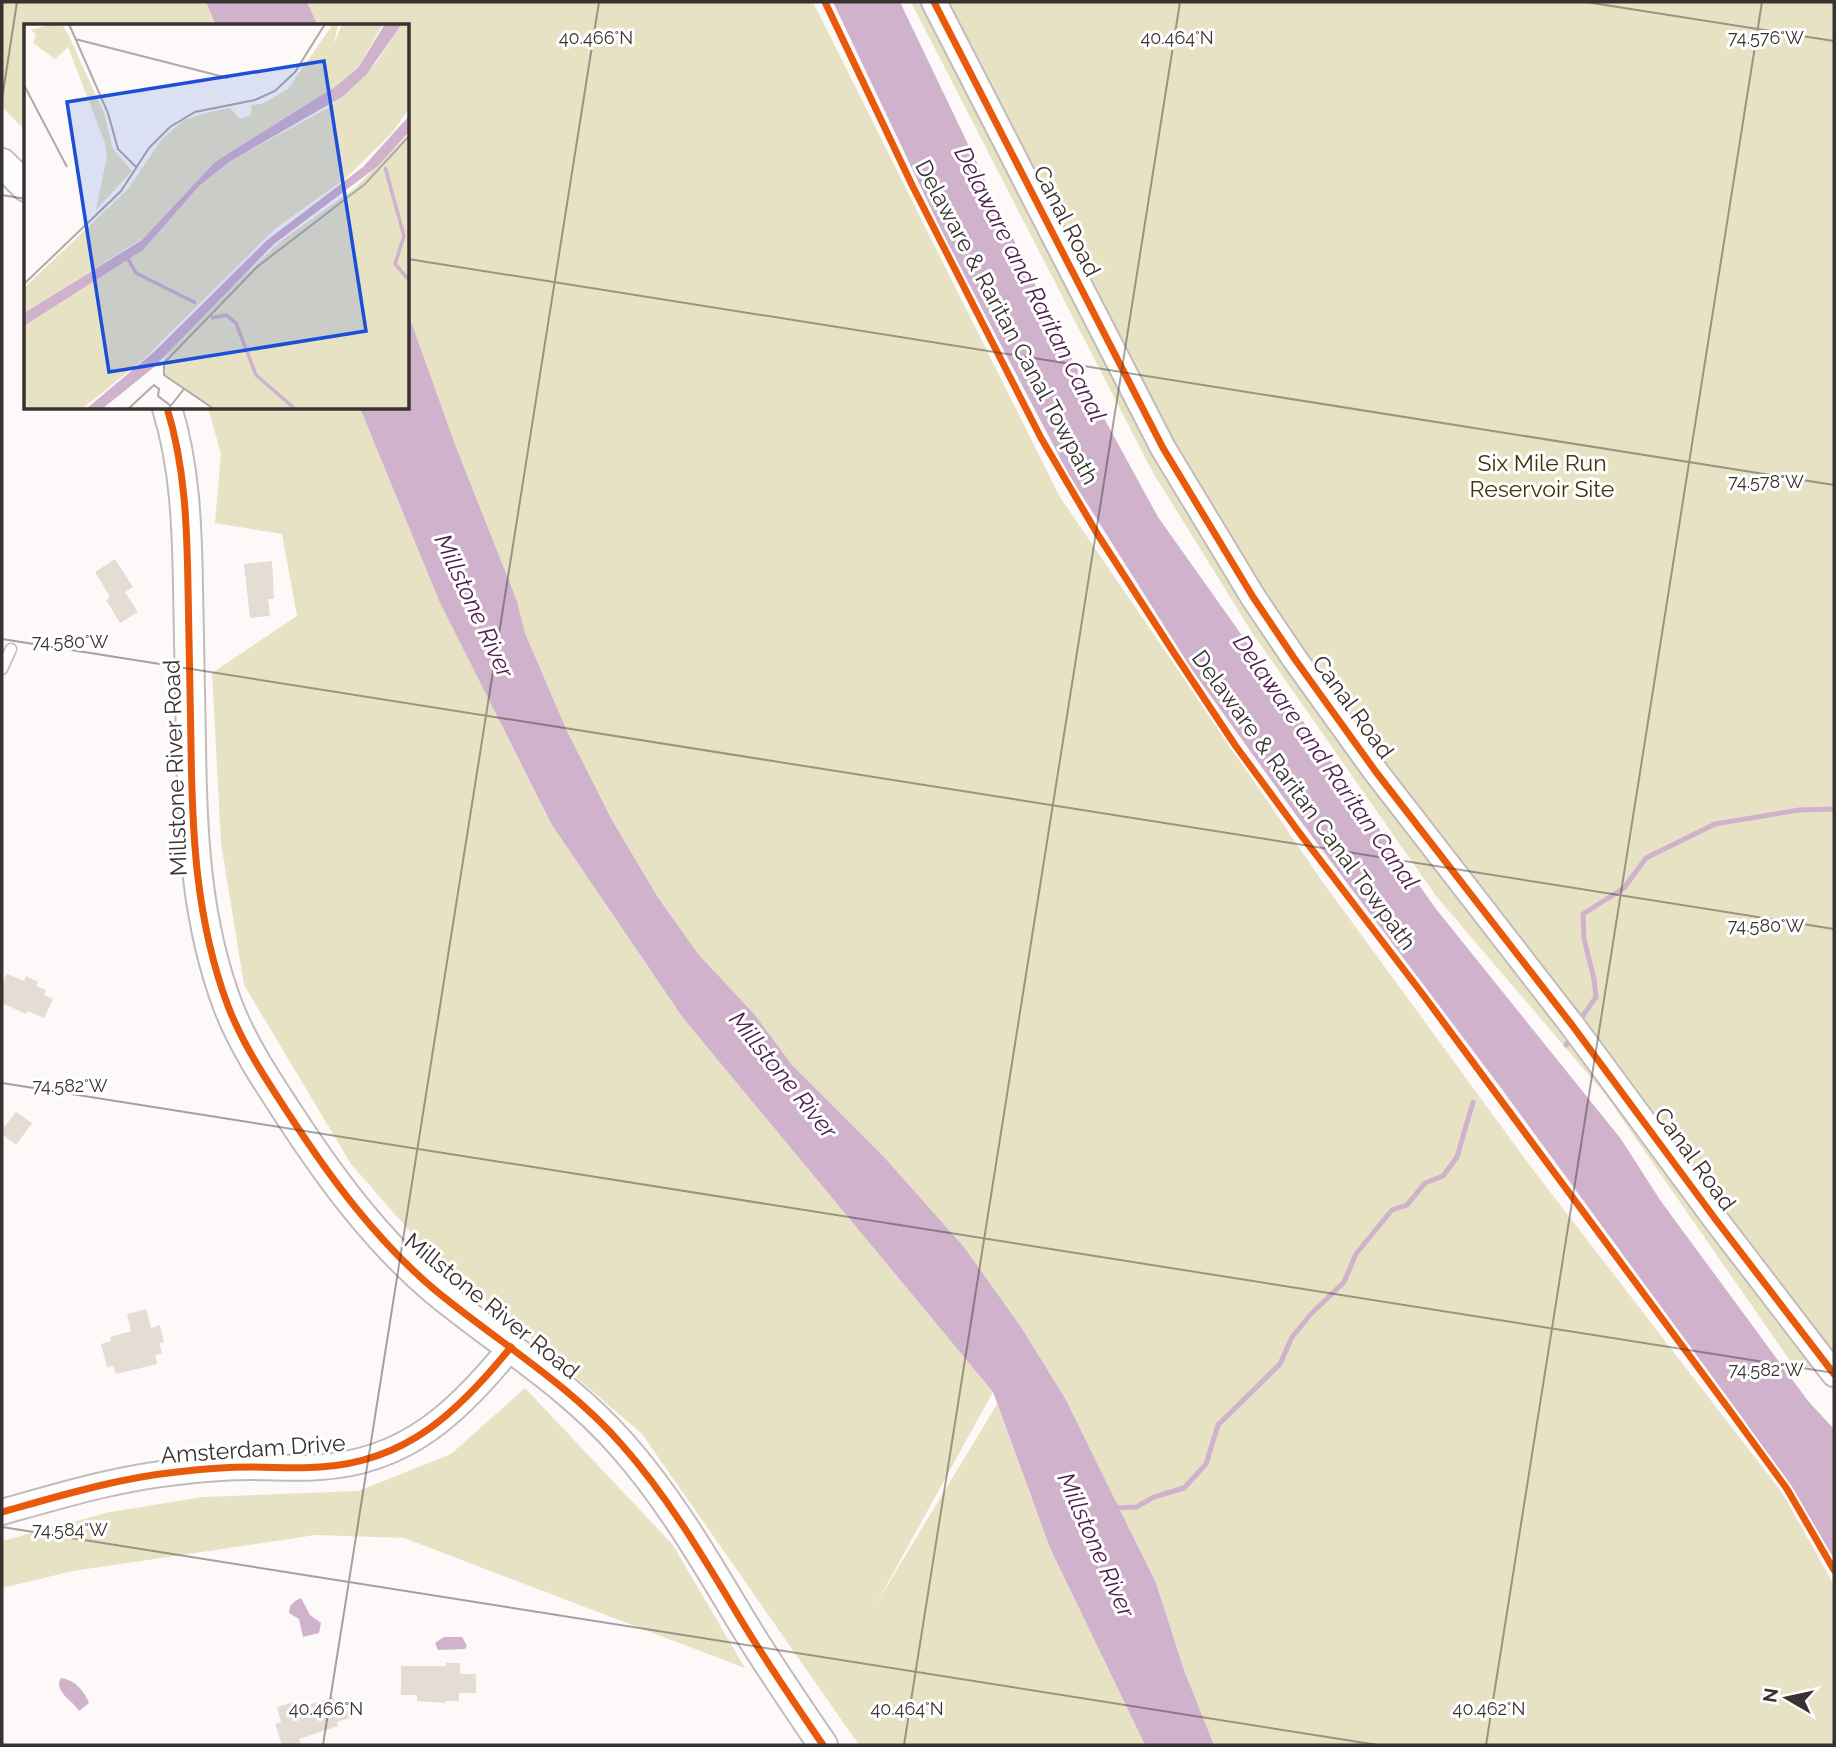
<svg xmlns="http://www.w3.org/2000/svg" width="1836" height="1747" font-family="Raleway,sans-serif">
<rect width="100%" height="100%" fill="#fdf9f8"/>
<g fill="#e8e2c5">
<path d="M2,2H206L216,26H26V131L2,107Z"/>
<path d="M307,2H813L1060,497L1322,881L1531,1167L1783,1494L1834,1585V1745H1214L1184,1670L1156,1583L1065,1398L1021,1327L964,1247L884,1157L792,1065L753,1014L699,955L657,896L612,820L567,731L525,633L517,601L456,447L408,313V26H318Z"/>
<path d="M911,2H1834V1366L1795,1368L1605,1094L1436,896L1251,631L1152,471Z"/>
<path d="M208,408H360L440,603L552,825L683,1018L993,1392L875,1606L997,1404L1050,1548L1145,1745H859L642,1434L419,1242L351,1164L244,985L221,843L212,673L297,616L282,534L215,523L221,454Z"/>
<path d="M525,1388L673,1545L745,1668L404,1538L316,1535L73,1571L2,1588V1541L110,1512L203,1497L358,1491L451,1454Z"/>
</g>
<g fill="#d0b2cc">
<path d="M206,2H307L318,26H216Z"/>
<path d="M833,2H900L1064,345L1158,517L1436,909L1621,1139L1660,1200L1808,1401L1834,1429V1559L1806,1512L1744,1420L1501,1088L1296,815L1192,670L1069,475L945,238Z"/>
<path d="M408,313L456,447L517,601L525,633L567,731L612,820L657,896L699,955L754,1014L792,1065L884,1157L964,1247L1021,1327L1065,1398L1156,1583L1184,1670L1214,1745H1145L1050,1548L993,1392L683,1018L552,825L440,603L360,408H408Z"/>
<path d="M301,1598L310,1615L321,1623L319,1633L303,1637L299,1619L289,1613L290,1606L295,1601Z"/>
<path d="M444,1637H462L467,1646L465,1649L438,1650L435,1643Z"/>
<path d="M61,1678C75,1680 84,1690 89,1703L79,1711C73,1701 59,1695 59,1683Z"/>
</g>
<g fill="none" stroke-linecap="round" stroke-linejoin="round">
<g stroke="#d0b2cc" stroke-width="5">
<path d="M1582,1017L1596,997L1594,979L1584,939L1583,914L1624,888L1646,858L1715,824L1799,810L1834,809"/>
<path d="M1566,1045L1568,1042"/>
<path d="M1112,1508L1136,1507L1154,1497L1184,1488L1206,1464L1218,1425L1280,1364L1292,1337L1311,1314L1344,1282L1356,1254L1392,1210L1407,1205L1425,1183L1443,1176L1457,1157L1473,1102"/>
</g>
</g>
<g fill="#e5dcd3">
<path d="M115,559L133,587L125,592L138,612L120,623L106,600L110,597L95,572Z"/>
<path d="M272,561L274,599H268L270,616L250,618L244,564Z"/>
<path d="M7,974L24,981L26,976L38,982L36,986L46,990L44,995L53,999L44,1018L28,1011L26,1014L2,1003V984Z"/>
<path d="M16,1112L32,1123L16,1145L2,1134V1130Z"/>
<path d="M146,1309L151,1328L160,1325L164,1342L159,1343L162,1353L155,1355L157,1364L116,1374L113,1366L107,1367L101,1344L111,1341L110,1337L131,1331L127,1314Z"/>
<path d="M446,1663H460V1674H476V1693H459V1701H446V1703L417,1701V1695H401V1666H446Z"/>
<path d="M333,1697L335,1702L344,1699L350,1718L337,1722L338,1726L299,1739L301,1745H282L275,1724L281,1722L277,1707L294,1702L296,1709Z"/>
</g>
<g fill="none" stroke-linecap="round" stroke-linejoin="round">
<g stroke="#c1bcbb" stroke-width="13">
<path id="service" d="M2,669L11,649"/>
</g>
<g stroke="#c1bcbb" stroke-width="28">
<g id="tertiary">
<path d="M934,2L1163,448L1253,597L1294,658L1376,772L1572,1025L1716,1220L1834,1374"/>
<path d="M2,1512C59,1496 118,1478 177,1472C202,1469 227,1467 251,1467C274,1467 297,1469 320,1467C407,1462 459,1411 511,1347"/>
</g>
</g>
<g stroke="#c1bcbb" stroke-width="32">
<g id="secondary">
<path d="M2,163L26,187"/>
<path d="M167,408C185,466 187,526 188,587C189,639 190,691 191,744C192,834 196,921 228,1006C243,1045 267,1081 290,1116C331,1179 377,1241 435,1290C498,1342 568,1383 622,1445C669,1498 705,1560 741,1620C767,1663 795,1704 823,1745"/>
</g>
</g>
<use href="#service" stroke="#fffefe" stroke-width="10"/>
<use href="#tertiary" stroke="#fffefe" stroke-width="24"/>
<use href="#secondary" stroke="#fffefe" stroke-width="28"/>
<g stroke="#fff" stroke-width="11">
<g id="cycleway">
<path d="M825,2L912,185L1041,438L1098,535L1174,653L1235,745L1298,831L1424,996L1728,1408L1787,1489L1834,1570"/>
<path d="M934,2L1163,448L1253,597L1294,658L1376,772L1572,1025L1716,1220L1834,1374"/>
<path d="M167,408C185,466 187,526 188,587C189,639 190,691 191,744C192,834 196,921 228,1006C243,1045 267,1081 290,1116C331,1179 377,1241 435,1290C498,1342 568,1383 622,1445C669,1498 705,1560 741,1620C767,1663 795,1704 823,1745"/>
<path d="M2,1512C59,1496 118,1478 177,1472C202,1469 227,1467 251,1467C274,1467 297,1469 320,1467C407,1462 459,1411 511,1347"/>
</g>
</g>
<use href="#cycleway" stroke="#e8590c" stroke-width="7"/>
</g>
<path fill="none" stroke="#393231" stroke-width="2" stroke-opacity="0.45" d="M1586,2L1834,41M2,99L17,2M2,195L26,199M408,259L1834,485M2,639L1834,929M2,1083L1834,1373M2,1527L1378,1745M323,1745L599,2M904,1745L1180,2M1486,1745L1762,2"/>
<g text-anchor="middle" stroke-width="6" stroke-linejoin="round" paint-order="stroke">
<g font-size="23" fill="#393231" stroke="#fff">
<text transform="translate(1067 221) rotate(63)" y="8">Canal Road</text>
<text transform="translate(1007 322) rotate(62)" y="8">Delaware &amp; Raritan Canal Towpath</text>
<text transform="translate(1353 707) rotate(54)" y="8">Canal Road</text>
<text transform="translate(175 768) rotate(-92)" y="8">Millstone River Road</text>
<text transform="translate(1304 800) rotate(54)" y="8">Delaware &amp; Raritan Canal Towpath</text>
<text transform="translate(1695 1159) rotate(54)" y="8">Canal Road</text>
<text transform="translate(492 1306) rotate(39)" y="8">Millstone River Road</text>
<text transform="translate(253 1449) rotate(-4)" y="8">Amsterdam Drive</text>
</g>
<g font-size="23" fill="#3d360b" stroke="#fff">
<text x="1542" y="471">Six Mile Run<tspan x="1542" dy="26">Reservoir Site</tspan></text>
</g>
<g font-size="24" font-style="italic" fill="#501e4e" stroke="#fff">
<text transform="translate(1030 284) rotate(63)" y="8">Delaware and Raritan Canal</text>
<text transform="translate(474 606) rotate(65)" y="8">Millstone River</text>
<text transform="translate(1326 762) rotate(55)" y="8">Delaware and Raritan Canal</text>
<text transform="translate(783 1075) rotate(51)" y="8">Millstone River</text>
<text transform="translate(1096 1545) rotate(66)" y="8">Millstone River</text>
</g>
</g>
<g transform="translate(24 24)">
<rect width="385" height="385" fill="#fdf9f8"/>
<path d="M28,0L39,2L44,10L80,89L89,125L108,147L72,186L83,132L81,119L44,23L31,35L9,19L12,10L7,6ZM309,0H314L310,20L318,0H359L334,44L312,62L191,138L118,216L106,211L116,216L0,289V264L104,165L137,116L160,96L181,89L206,84L216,95L227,91L228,81L238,80L264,65ZM378,0H385V85L367,110L322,154L251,205L121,334L58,385H0V302L119,226L175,162L205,138L304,84L351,40ZM385,110V385H189L140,350V333L201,269L257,217L331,164Z" fill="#e8e2c5"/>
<path d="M361,0H378L342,51L318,73L205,138L175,162L119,226L0,302V289L118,216L191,138L312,62L334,44ZM385,92V108L354,142L250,220L129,344L78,385H62L131,327L242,217L339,143Z" fill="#d0b2cc"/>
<path fill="none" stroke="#d0b2cc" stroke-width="3.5" d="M361,143L380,212L371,240L385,256M104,235L112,249L172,279M187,294L202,291L212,299L232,351L270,384"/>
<path fill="none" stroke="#afa9a8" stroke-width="2" d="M45,0L84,89L94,125L113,144M51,15L204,54M0,61L43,143M0,260L97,167L125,124L146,103L171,88L231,76L251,67L271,48L301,0M145,384L160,365M104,385L130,361L135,365L134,372L147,382M190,385L140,351V339L233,243L341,160L385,112"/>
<path fill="#1d4ed8" fill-opacity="0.15" stroke="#1d4ed8" stroke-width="3.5" d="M300,37L342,307L85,348L43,78Z"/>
<rect width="385" height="385" fill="none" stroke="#393231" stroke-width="3.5"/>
</g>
<g font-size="18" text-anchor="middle" fill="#393231" stroke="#fff" stroke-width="6" stroke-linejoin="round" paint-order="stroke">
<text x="1766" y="44">74.576°W</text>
<text x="596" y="44">40.466°N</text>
<text x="1177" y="44">40.464°N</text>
<text x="1766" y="488">74.578°W</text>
<text x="70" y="648">74.580°W</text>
<text x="1766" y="932">74.580°W</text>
<text x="70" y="1092">74.582°W</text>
<text x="1766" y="1376">74.582°W</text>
<text x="70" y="1536">74.584°W</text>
<text x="326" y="1715">40.466°N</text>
<text x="907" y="1715">40.464°N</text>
<text x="1489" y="1715">40.462°N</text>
</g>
<rect width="1836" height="1747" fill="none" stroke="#393231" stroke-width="7"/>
<g transform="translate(1787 1698) rotate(279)" stroke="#ffffff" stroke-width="5" paint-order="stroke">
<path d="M0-5L12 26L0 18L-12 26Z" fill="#393231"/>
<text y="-10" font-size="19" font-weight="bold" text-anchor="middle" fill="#393231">N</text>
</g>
</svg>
